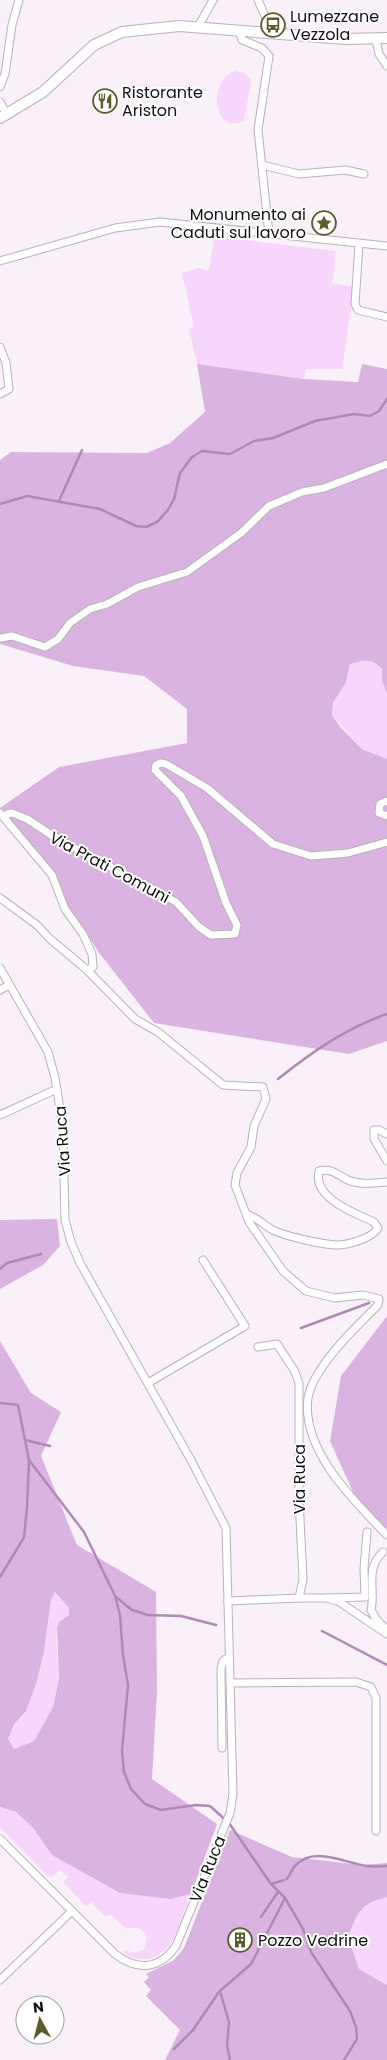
<svg xmlns="http://www.w3.org/2000/svg" width="387" height="2060" font-family="Poppins,sans-serif">
<rect width="100%" height="100%" fill="#f9f0fa"/>
<g fill="#f6d7fb">
<path d="M236,71L244,73L251,80L244,120C215,138 205,79 236,71Z"/>
<path d="M214,236L336,251L332,283L354,287L342,369H306L304,379L197,364L189,329L194,327L182,273L199,268L209,271Z"/>
<path d="M364,659L376,662L382,669V681L387,693V759L362,749L332,715L333,703L346,682L350,664Z"/>
<path d="M54,1592L69,1608V1615L59,1622L56,1636L59,1678L53,1707L34,1741L14,1749L8,1739L14,1724L26,1711L37,1681L44,1651L51,1600Z"/>
<path d="M0,1807L16,1812L33,1828L52,1855L171,1899L191,1894C182,1916 174,1959 144,1959C136,1959 129,1958 123,1952L125,1950L135,1953L144,1949L147,1937C143,1929 136,1925 127,1929L110,1914L106,1917L91,1902L86,1906L63,1882L68,1877L60,1870L50,1878L0,1827Z"/>
<path d="M387,1897V1985L359,1969L348,1937C358,1914 361,1904 387,1897Z"/>
</g>
<g fill="#dab4e0" fill-rule="evenodd">
<path d="M197,364L304,379L358,382L362,364L387,369V693L382,681V669C372,658 363,660 350,664L346,682L333,703L332,715L341,728L362,749L387,759V1041L349,1054L154,1023L100,954L37,859L0,814V808L59,767L187,743V709L144,676L73,666L0,644V460L11,452L147,453L170,443L205,412Z"/>
<path d="M57,1219L60,1246L43,1265L0,1289V1220Z"/>
<path d="M387,1316V1539L358,1503L330,1441L341,1376Z"/>
<path d="M0,1341L31,1393L61,1412L41,1456L77,1545L156,1592L157,1691L152,1779L217,1824L191,1894L171,1899L120,1893L52,1855L33,1828L16,1812L0,1807ZM55,1592L69,1608V1615L59,1622L57,1628L59,1678L53,1707L34,1741L14,1749L8,1739L14,1724L26,1711L37,1681L44,1651L51,1600Z"/>
<path d="M230,1830L292,1857L362,1865L387,1863V1897C361,1903 357,1914 348,1937L359,1969L387,1985V2060H165L180,2030L146,1996L151,1990L144,1982L149,1977L146,1974L174,1960L184,1948Z"/>
</g>
<g fill="none" stroke-linecap="round" stroke-linejoin="round">
<g stroke="#ae8ab4" stroke-width="2.5">
<path d="M59,501L82,450"/>
<path d="M0,504L27,496L100,509L136,526L146,527L157,522L168,510L174,499L180,473L192,457L202,451L230,454L254,441L273,438L315,421L354,414L370,416L379,411L387,399"/>
<path d="M278,1079C312,1052 346,1028 387,1014"/>
<path d="M0,1269L7,1263L41,1254"/>
<path d="M301,1328L369,1303"/>
<path d="M0,1403L18,1405L29,1460L84,1532L115,1596L120,1615L123,1655L128,1685L122,1751L124,1772L131,1789L145,1804L161,1810L196,1805L210,1806L229,1823L271,1884L285,1898L303,1929L311,1952L350,2011L356,2027L357,2039L344,2060"/>
<path d="M25,1440L50,1446"/>
<path d="M24,1538L27,1508L29,1460"/>
<path d="M0,1577L23,1539"/>
<path d="M116,1597L132,1610L148,1615L181,1616L216,1625"/>
<path d="M322,1631L387,1665"/>
<path d="M287,1879C290,1876 291,1870 295,1866C313,1845 345,1863 367,1866C373,1867 381,1866 387,1866"/>
<path d="M271,1884L284,1880"/>
<path d="M261,1917L278,1892"/>
<path d="M174,2049L193,2030L219,1992"/>
<path d="M230,2060L227,2045L229,2022L220,1991L251,1964L285,1898"/>
</g>
<g stroke="#bab1bb" stroke-width="9">
<g id="street">
<path d="M258,0L272,32"/>
<path d="M198,27L213,0"/>
<path d="M239,30L242,40L262,48L269,56L258,130L269,234"/>
<path d="M376,40L379,54L387,66"/>
<path d="M0,87L5,74L12,25L19,0"/>
<path d="M0,102L7,115"/>
<path d="M262,165L299,174L345,170L364,174"/>
<path d="M359,245L355,304L358,310L387,317"/>
<path d="M0,261L115,228L160,222L387,246"/>
<path d="M0,347L6,363L9,389L0,394"/>
<path d="M0,638L12,636L45,647L58,639L70,623L90,609L107,604L138,587L187,572L241,533L269,506L302,492L324,488L387,464"/>
<path d="M387,801L380,804L379,813L387,816"/>
<path d="M0,813L52,875L65,909L83,934L92,954L93,967L87,970"/>
<path d="M5,818L7,814L12,813L27,819L56,838L176,902L199,927L211,935L235,934L237,925L226,903L203,836L181,796L155,770L156,765L161,763L166,764L207,788L273,844L311,856L348,853L387,842"/>
<path d="M0,898L37,925L49,938L87,970L135,1019L158,1032L223,1085L263,1087L266,1099L254,1126L251,1147L237,1173L235,1185L249,1222L283,1271L306,1291L335,1298L363,1295L379,1299L378,1305C357,1326 313,1367 308,1398C301,1450 354,1501 387,1535"/>
<path d="M0,968L48,1052L55,1078L63,1128L65,1220L71,1242L80,1263L192,1462L226,1528L233,1794L230,1813L176,1946C159,1970 137,1971 115,1954L0,1839"/>
<path d="M0,990L9,985"/>
<path d="M0,1115L57,1089"/>
<path d="M387,1134L379,1130H374V1139L387,1161"/>
<path d="M247,1215C258,1217 264,1226 273,1230C284,1236 324,1245 337,1245C348,1245 373,1238 378,1228L374,1222C355,1213 312,1198 319,1171C333,1168 337,1175 348,1180C360,1185 374,1183 387,1182"/>
<path d="M148,1383L245,1326L203,1260"/>
<path d="M383,1552C364,1570 376,1589 371,1610L376,1619L387,1630"/>
<path d="M299,1598H327L338,1601L387,1634"/>
<path d="M327,1598L365,1597L364,1568L367,1532"/>
<path d="M228,1601L299,1598L303,1579L299,1499V1383L294,1370L277,1344L258,1347"/>
<path d="M230,1683L356,1682L371,1687L376,1698V1831"/>
<path d="M222,1748L221,1669L223,1661L229,1657"/>
<path d="M0,1980L71,1912"/>
</g>
</g>
<g stroke="#bab1bb" stroke-width="12">
<path id="secondary" d="M0,118L43,92L94,45L122,32L179,26L345,39L387,38"/>
</g>
<use href="#street" stroke="#fff" stroke-width="7"/>
<use href="#secondary" stroke="#fff" stroke-width="10"/>
</g>
<defs>
<g id="bus-ring" transform="scale(1.25)"><circle r="9.5" fill="#fff" stroke="#5b5e2c" stroke-width="1.5"/><path d="M-5-6H5V4H4V6H2V4H-2V6H-4V4H-5ZM-3.5-4V0h7V-4ZM-3.5 1.2v1.5H-2V1.2ZM2 1.2v1.5H3.5V1.2Z" fill="#5b5e2c"/></g>
<g id="restaurant-ring" transform="scale(1.25)"><circle r="9.5" fill="#fff" stroke="#5b5e2c" stroke-width="1.5"/><path d="M-5-6h1v4h1v-4h1v4h1v-4h1v5L-1.5 .5V6h-2V.5L-5-1ZM5-6V6H3V1.5H1.5Q1.5-4 5-6Z" fill="#5b5e2c"/></g>
<g id="sight-ring" transform="scale(1.25)"><circle r="9.5" fill="#fff" stroke="#5b5e2c" stroke-width="1.5"/><path d="M0-6L1.8-2.2L6-1.7L2.9 1.2L3.7 5.4L0 3.3L-3.7 5.4L-2.9 1.2L-6-1.7L-1.8-2.2Z" fill="#5b5e2c"/></g>
<g id="building-ring" transform="scale(1.25)"><circle r="9.5" fill="#fff" stroke="#5b5e2c" stroke-width="1.5"/><path d="M-4-6H4V6H1V3H-1V6H-4ZM-2.5-4.3h1.7v1.8h-1.7ZM.8-4.3h1.7v1.8H.8ZM-2.5-1h1.7V.8h-1.7ZM.8-1h1.7V.8H.8Z" fill="#5b5e2c"/></g>
</defs>
<g fill-rule="evenodd">
<use href="#bus-ring" x="273" y="25"/>
<use href="#restaurant-ring" x="105" y="101"/>
<use href="#sight-ring" x="324" y="223"/>
<use href="#building-ring" x="240" y="1940"/>
</g>
<g text-anchor="middle" stroke-width="4" stroke-linejoin="round" paint-order="stroke">
<g font-size="16" fill="#131014" stroke="#fff" text-anchor="start">
<text x="290" y="22">Lumezzane<tspan x="290" dy="18">Vezzola</tspan></text>
<text x="122" y="98">Ristorante<tspan x="122" dy="18">Ariston</tspan></text>
<text x="306" y="220" text-anchor="end">Monumento ai<tspan x="306" dy="18">Caduti sul lavoro</tspan></text>
<text x="258" y="1946">Pozzo Vedrine</text>
</g>
<g font-size="16" fill="#131014" stroke="#fff">
<text transform="translate(110 867) rotate(28)" y="6">Via Prati Comuni</text>
<text transform="translate(62 1141) rotate(-94)" y="6">Via Ruca</text>
<text transform="translate(299 1479) rotate(-90)" y="6">Via Ruca</text>
<text transform="translate(207 1869) rotate(-68)" y="6">Via Ruca</text>
</g>
</g>
<g transform="translate(40 2020) rotate(353)"><circle r="24" fill="#ffffff" stroke="#a19fa1"/>
<path d="M0-4L9 19L0 12L-9 19Z" fill="#5b5e2c"/>
<text y="-8" font-size="14" font-weight="bold" text-anchor="middle" fill="#131014">N</text>
</g>
</svg>
